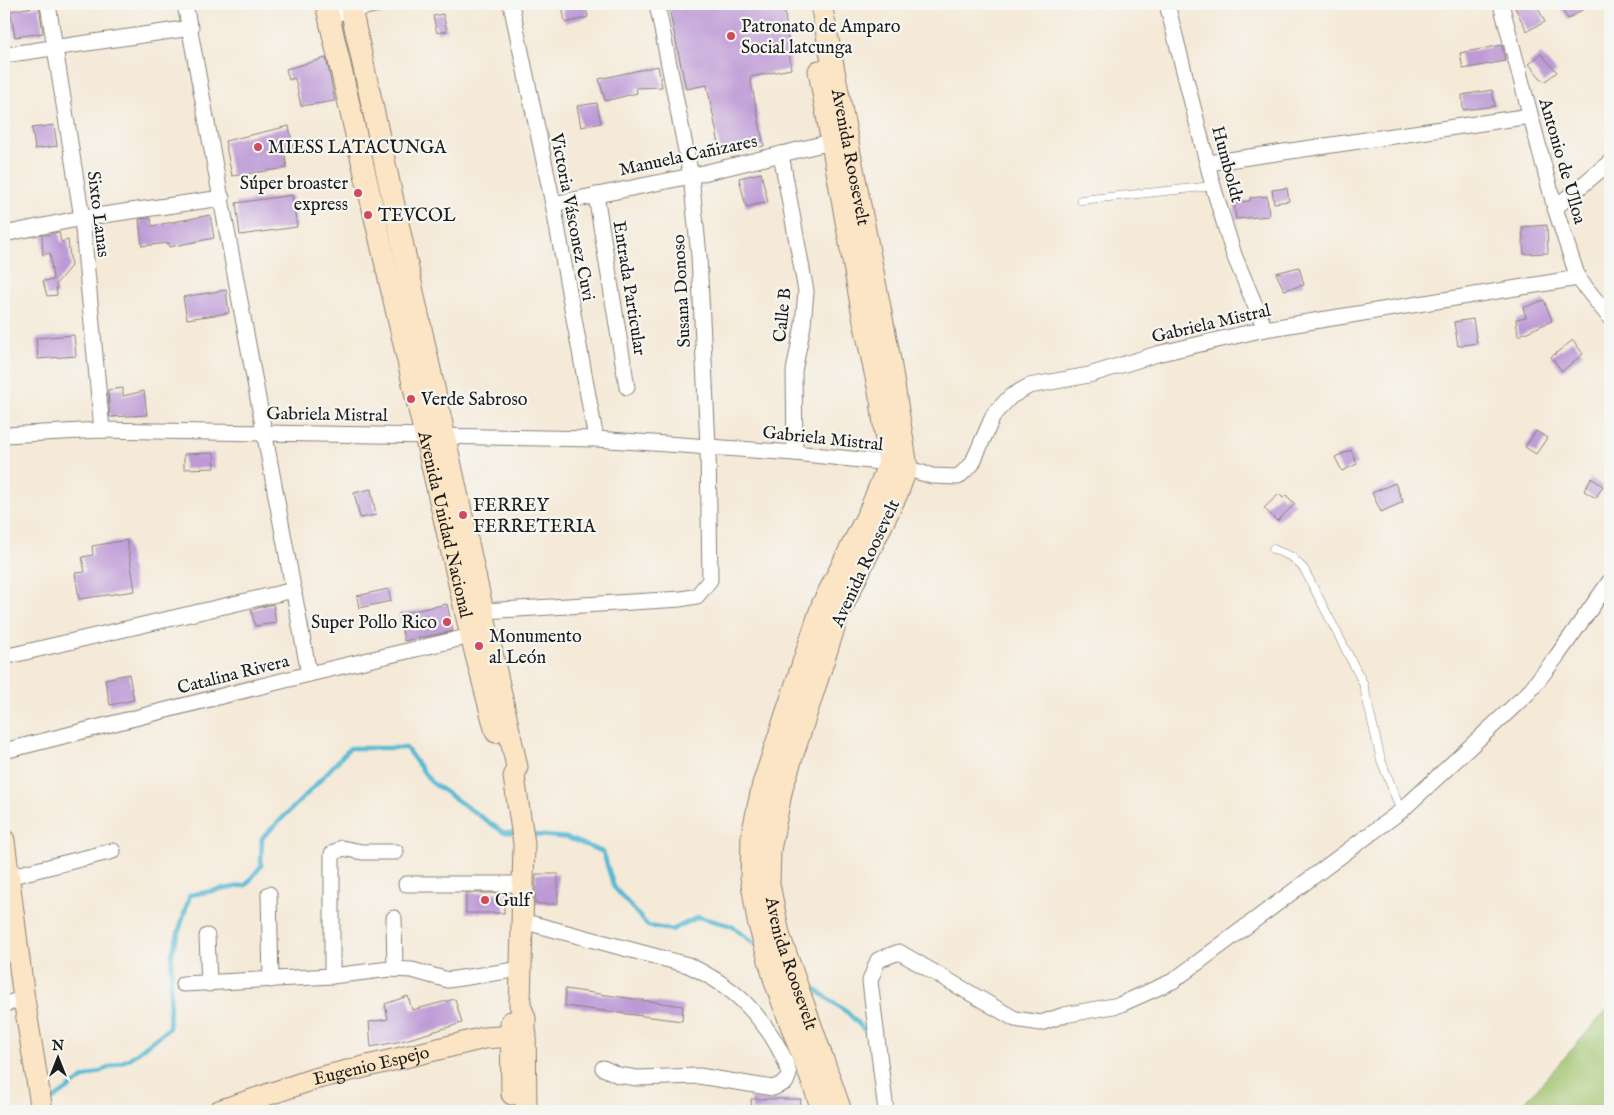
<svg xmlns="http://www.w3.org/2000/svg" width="1614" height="1115" font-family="'IM FELL English',serif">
<rect width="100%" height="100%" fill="#f6f6f2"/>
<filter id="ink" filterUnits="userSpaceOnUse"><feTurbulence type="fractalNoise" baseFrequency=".02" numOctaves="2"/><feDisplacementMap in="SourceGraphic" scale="10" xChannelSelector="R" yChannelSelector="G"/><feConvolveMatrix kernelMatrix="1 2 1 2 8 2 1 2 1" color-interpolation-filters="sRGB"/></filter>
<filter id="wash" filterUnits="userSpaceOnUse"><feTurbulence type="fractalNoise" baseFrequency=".0096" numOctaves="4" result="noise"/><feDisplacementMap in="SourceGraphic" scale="20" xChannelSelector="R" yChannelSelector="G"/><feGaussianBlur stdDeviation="1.12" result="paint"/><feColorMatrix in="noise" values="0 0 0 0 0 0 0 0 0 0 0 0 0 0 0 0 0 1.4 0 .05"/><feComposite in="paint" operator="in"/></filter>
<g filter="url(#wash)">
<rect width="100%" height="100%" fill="#f5e9d7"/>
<path fill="#9fc26b" stroke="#5e6f44" d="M1610,1007V1111H1517Z"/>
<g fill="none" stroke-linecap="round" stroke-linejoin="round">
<g stroke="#55b9d3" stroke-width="4.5">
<path d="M528,834L568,838L603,852L614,887L648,926L672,930L698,917L732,926L756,945"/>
<path d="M804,981L848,1013L870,1036"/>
<path d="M46,1104L82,1079L129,1059L169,1028L172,953L190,895L246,885L261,866L262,838L309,792L350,748H406L431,782L503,832L516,833"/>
</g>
</g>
<g id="blocks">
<g fill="#bd9ad6">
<path d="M562,4H585L588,17L565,23Z"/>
<path d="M668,4H784L791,69L750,77L764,146L721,154L707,85L686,89Z"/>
<path d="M1513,4H1536L1545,22L1527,31Z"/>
<path d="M1558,4H1591L1568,19Z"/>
<path d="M39,6L43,33L15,37L10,11Z"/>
<path d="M443,14L447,31L437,33L433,16Z"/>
<path d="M1502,45L1505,61L1463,69L1460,53Z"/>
<path d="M1541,54L1557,72L1544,82L1529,64Z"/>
<path d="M326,58L335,101L301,106L295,78L289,80L286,69Z"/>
<path d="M658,66L662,87L636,88L637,93L605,101L599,79Z"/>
<path d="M1492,90L1495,106L1463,110L1462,95Z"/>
<path d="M597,103L601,123L581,127L577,106Z"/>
<path d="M54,125L57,146L35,149L32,128Z"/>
<path d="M289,126L293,147L284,149L287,168L232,176L225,141Z"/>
<path d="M761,173L768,202L746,207L739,178Z"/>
<path d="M1287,188L1289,201L1274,203L1272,190Z"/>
<path d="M292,195L297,227L240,235L236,203Z"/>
<path d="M1267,196L1269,216L1236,219L1234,202L1250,201V198Z"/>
<path d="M210,215L214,238L169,247V243L142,246L139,219L151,218L152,226Z"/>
<path d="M1547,225L1548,253L1524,254L1522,227Z"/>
<path d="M59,232L61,242L68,240L71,266L56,284L57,295L47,296L43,281L53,280L50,253L43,255L42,236Z"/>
<path d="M1299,267L1304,285L1284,290L1276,273Z"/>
<path d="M226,290L229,313L187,319L183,297Z"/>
<path d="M1544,300L1552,321L1518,336L1516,319L1526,317L1523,308Z"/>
<path d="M1473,319L1477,343L1458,346L1454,322Z"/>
<path d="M74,335L76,356L38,359L36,338Z"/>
<path d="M1573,340L1583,354L1562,371L1551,357Z"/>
<path d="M123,388V396L144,391L147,415L110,417L108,390Z"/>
<path d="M1536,431L1547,438L1536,454L1525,447Z"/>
<path d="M1351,450L1357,464L1342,471L1335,457Z"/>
<path d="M214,453L215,468L184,469V454Z"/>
<path d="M1591,478L1603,486L1596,498L1584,491Z"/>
<path d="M1395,483L1403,502L1381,512L1372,493Z"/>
<path d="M371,489L376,515L360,518L354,493Z"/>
<path d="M1279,494L1283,498L1286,495L1295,504L1277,521L1264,508Z"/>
<path d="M127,540L135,591L79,599L75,573L85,572L82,557L93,555L92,546Z"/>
<path d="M388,589L391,601L359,608L357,596Z"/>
<path d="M273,604L276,623L255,626L251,610Z"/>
<path d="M447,604L453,631L404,641L399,614Z"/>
<path d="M129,674L134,700L110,705L105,679Z"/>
<path d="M536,874H558V904H535Z"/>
<rect x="466" y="893" width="38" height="20"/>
<path d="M565,989L683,1006L682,1021L565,1006Z"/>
<path d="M408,996L412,1010L455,999L462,1023L402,1041L371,1047L369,1022L388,1019L385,1004Z"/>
<path d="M751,1099H801L800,1111H752Z"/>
</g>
</g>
</g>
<g filter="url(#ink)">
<use href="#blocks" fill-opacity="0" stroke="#88827a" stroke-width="1"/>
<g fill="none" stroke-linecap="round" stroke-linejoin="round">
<g stroke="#88827a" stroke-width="9">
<g id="lane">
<path d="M1081,200L1213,186"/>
<path d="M1273,549L1292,557L1304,569L1363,683L1381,760L1401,811"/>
</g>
</g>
<g stroke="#88827a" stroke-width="17">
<g id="street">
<path d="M48,4L82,218L102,430"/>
<path d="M185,4L309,674"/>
<path d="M511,4L553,204L596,439"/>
<path d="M1167,4L1213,186L1234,255L1265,329"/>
<path d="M1501,4L1555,208L1578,278L1610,318"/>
<path d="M329,15L379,4"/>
<path d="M4,55L191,28"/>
<path d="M781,154L806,291L803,325L794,371L795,453"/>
<path d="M1208,163L1530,116"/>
<path d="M596,195L627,387"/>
<path d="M553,204L691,176L831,142"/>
<path d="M1555,208L1610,162"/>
<path d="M4,234L82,218L222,198"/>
<path d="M4,435L102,430L596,439L795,453L889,463L932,476L958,477L972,464L994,414L1010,397L1029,386L1089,375L1157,354L1265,329L1578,278"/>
<path d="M484,611L681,599L697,596L710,580L708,446L699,256L691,176L657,4"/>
<path d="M4,657L294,590"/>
<path d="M4,751L309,674L471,636"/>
<path d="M396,852H362L342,848L332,854V976L390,969L412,970L448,980L521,969"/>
<path d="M4,878L113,851"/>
<path d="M406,884H523"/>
<path d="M269,894L271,980"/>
<path d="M394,918L395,969"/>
<path d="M522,921L688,965C726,983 747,1000 771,1035C778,1046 786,1059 789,1074L786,1082L773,1088L699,1076L637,1078L618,1075L603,1068"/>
<path d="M207,936L209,984"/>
<path d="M183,984L332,976"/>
<path d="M4,1004L24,999"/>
<path d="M886,1111L870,981L878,960L899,952L1015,1019L1041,1023L1064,1015L1119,1005L1173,981L1401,811L1528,693L1557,656L1610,581"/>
</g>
</g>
<g stroke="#88827a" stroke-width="23">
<g id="secondary">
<path id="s1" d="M326,4L471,636L496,732"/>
<path d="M350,4L517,767L514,777L524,844L520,1005L525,1018L526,1111"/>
<path id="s2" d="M821,4L889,354L907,467L897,494L839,613L782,788L770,850L769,884L779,934L841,1111"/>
<path d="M819,71L863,316L881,401L889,463L870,510L822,605L763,784L752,835L751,877L758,921L775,982L823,1111"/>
<path d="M4,840L24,999L42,1111"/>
<path d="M511,1022L512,1094"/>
<path id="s3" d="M219,1111L314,1079L484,1038L526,1035"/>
</g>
</g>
<use href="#lane" stroke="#fff" stroke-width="8"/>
<use href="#street" stroke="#fff" stroke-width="15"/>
<use href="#secondary" stroke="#fce5c4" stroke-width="21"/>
</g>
</g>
<g fill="#d1495b" stroke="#f6f6f2" stroke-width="2">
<circle cx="731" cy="36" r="5"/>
<circle cx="258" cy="147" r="5"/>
<circle cx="358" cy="193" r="5"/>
<circle cx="368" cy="215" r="5"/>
<circle cx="411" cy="399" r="5"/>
<circle cx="463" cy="515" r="5"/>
<circle cx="447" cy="622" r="5"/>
<circle cx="479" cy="646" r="5"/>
<circle cx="485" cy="900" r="5"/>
</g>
<g text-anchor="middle" stroke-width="4.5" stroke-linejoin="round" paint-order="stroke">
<g font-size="18" fill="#1c1c1c" stroke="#f6f6f2" text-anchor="start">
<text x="741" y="32">Patronato de Amparo<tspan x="741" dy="21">Social latcunga</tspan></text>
<text x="268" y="153">MIESS LATACUNGA</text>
<text x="348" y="189" text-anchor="end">Súper broaster<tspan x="348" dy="21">express</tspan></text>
<text x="378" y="221">TEVCOL</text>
<text x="421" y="405">Verde Sabroso</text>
<text x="473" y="511">FERREY<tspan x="473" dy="21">FERRETERIA</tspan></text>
<text x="437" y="628" text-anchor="end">Super Pollo Rico</text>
<text x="489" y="642">Monumento<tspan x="489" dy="21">al León</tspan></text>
<text x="495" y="906">Gulf</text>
</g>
<g font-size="18" fill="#1c1c1c" stroke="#f6f6f2">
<text transform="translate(688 155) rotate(-12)" y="6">Manuela Cañizares</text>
<text dy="6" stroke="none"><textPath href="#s2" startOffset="156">Avenida Roosevelt</textPath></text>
<text transform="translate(1563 161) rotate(74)" y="6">Antonio de Ulloa</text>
<text transform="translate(1228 164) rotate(75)" y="6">Humboldt</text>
<text transform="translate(99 214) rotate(83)" y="6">Sixto Lanas</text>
<text transform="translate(573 217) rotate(79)" y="6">Victoria Vásconez Cuvi</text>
<text transform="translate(630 288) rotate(81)" y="6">Entrada Particular</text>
<text transform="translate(681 291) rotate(-93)" y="6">Susana Donoso</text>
<text transform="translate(782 315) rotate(-84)" y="6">Calle B</text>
<text transform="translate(1211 323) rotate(-13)" y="6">Gabriela Mistral</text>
<text transform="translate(327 414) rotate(1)" y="6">Gabriela Mistral</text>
<text transform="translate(823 438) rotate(6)" y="6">Gabriela Mistral</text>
<text dy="6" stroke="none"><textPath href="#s1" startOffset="534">Avenida Unidad Nacional</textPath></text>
<text transform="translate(865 563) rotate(-65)" y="6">Avenida Roosevelt</text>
<text transform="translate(233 674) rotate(-14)" y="6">Catalina Rivera</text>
<text dy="6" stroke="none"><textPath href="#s2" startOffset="996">Avenida Roosevelt</textPath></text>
<text dy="6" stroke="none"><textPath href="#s3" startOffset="159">Eugenio Espejo</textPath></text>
</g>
</g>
<rect width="1614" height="1115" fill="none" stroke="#f6f6f2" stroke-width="20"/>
<g transform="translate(58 1058)" stroke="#f6f6f2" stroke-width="4" paint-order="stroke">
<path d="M0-4L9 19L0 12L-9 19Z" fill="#1c1c1c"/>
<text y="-8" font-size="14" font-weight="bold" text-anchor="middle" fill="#1c1c1c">N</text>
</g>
</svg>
